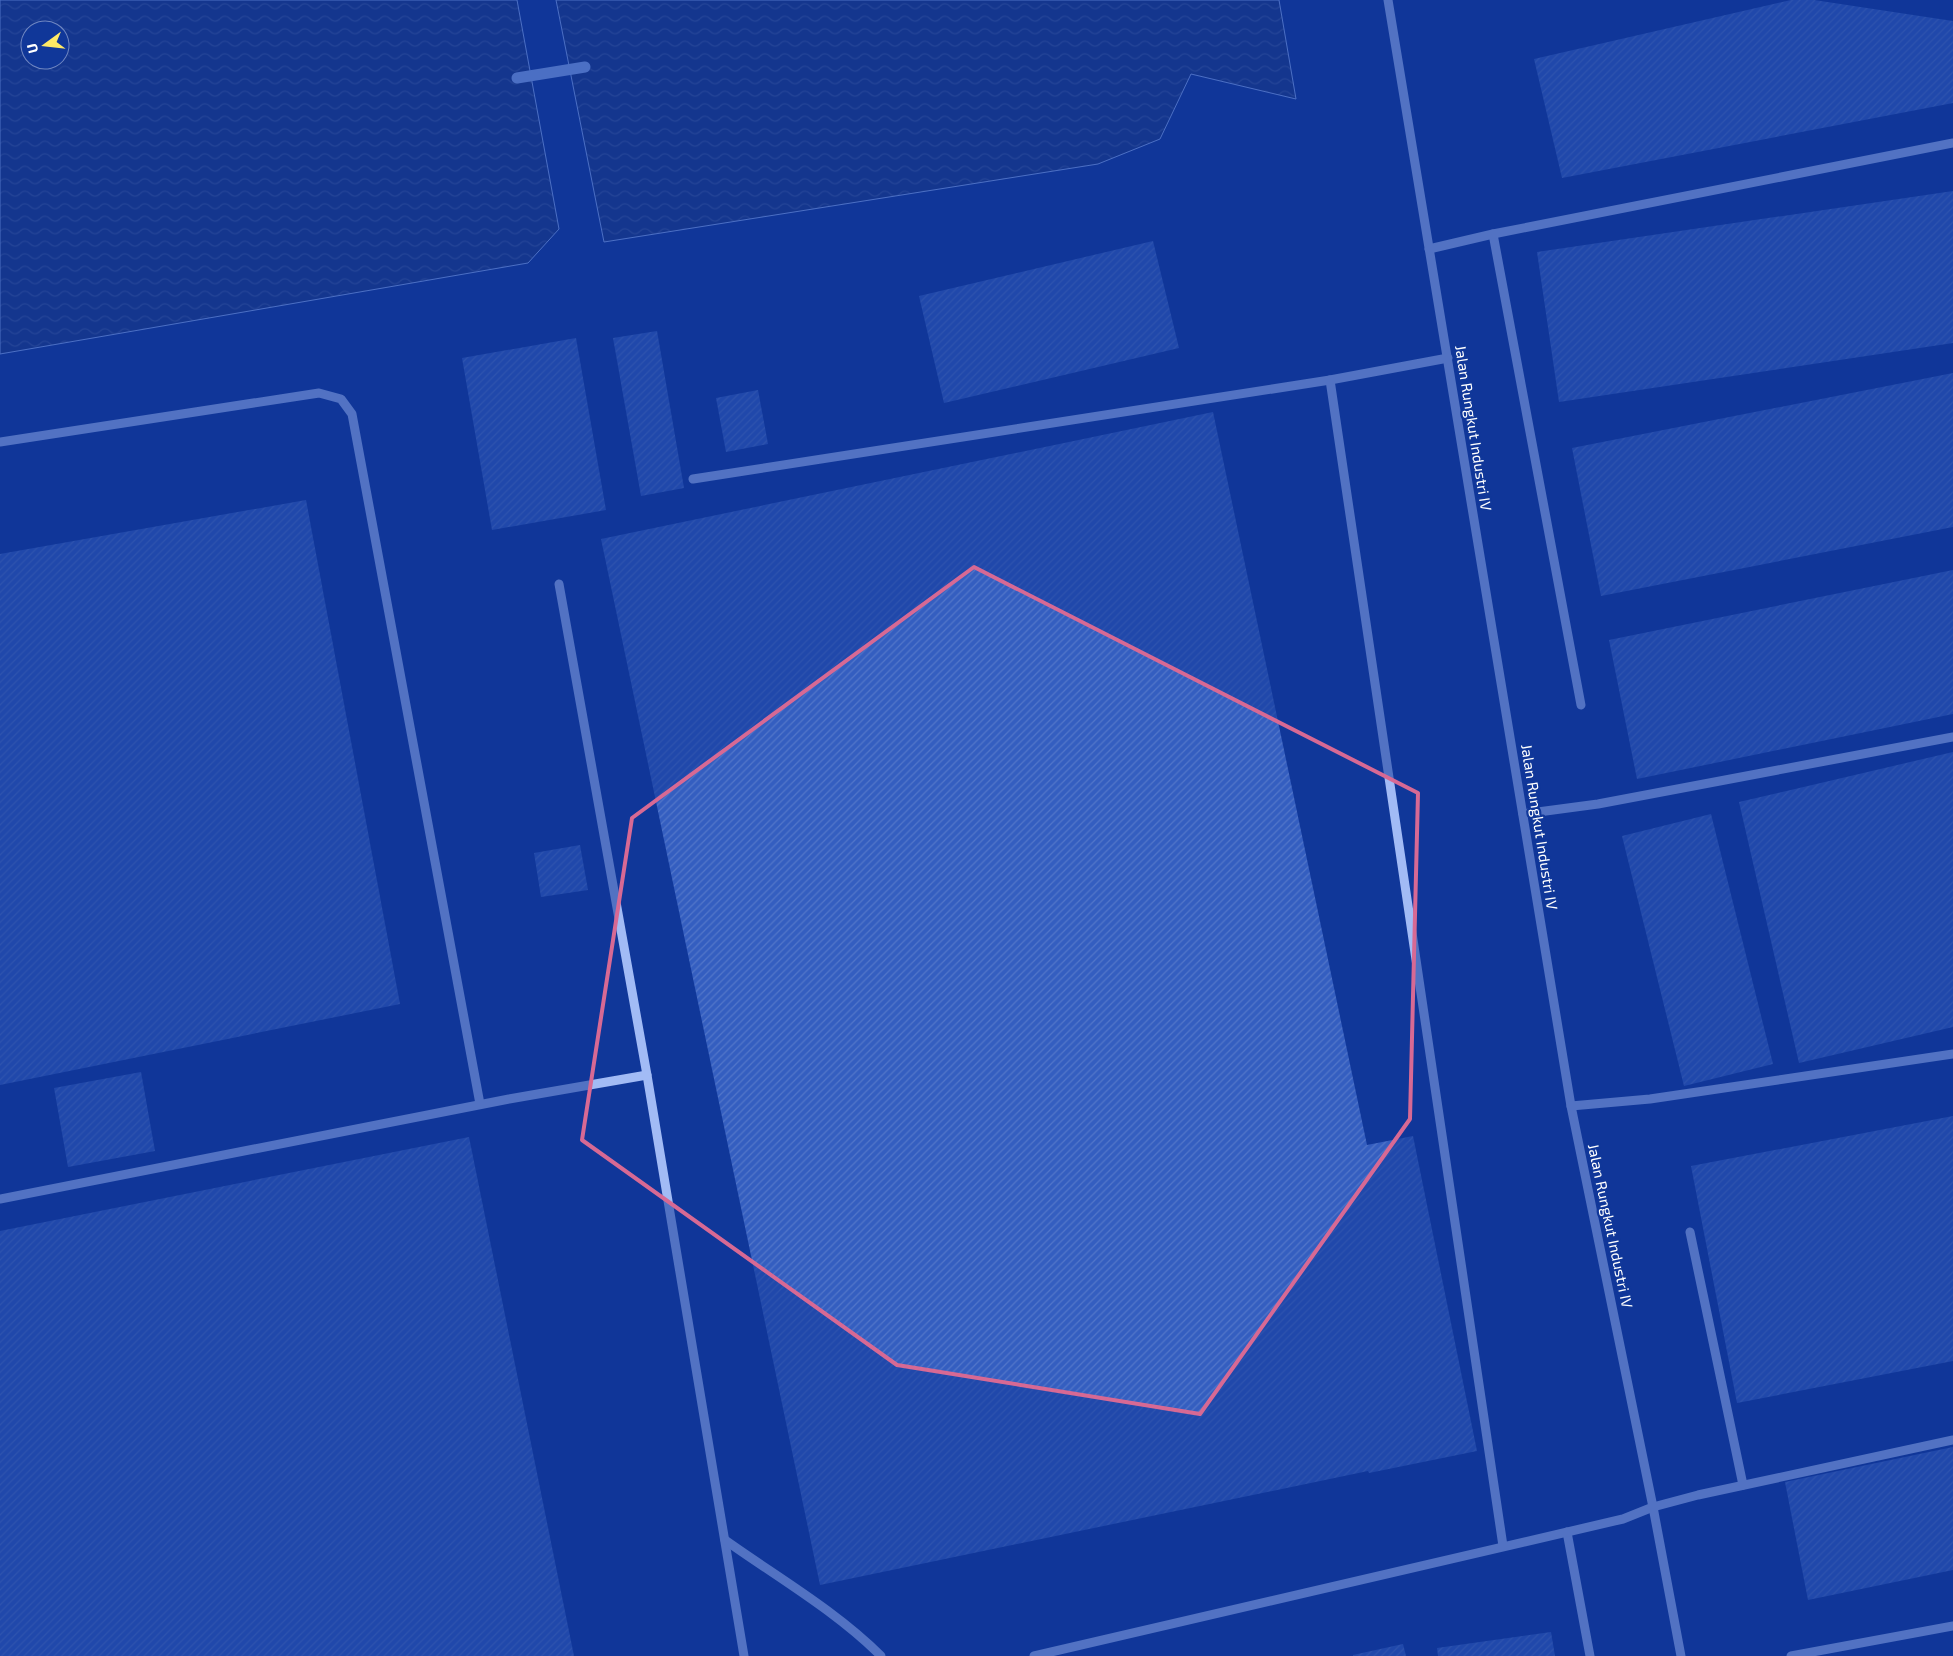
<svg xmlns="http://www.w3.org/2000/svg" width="1953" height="1656" font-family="'Exo 2',sans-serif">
<defs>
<pattern id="water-waves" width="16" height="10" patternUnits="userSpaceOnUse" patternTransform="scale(1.25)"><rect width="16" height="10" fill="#1a3782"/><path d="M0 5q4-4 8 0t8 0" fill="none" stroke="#3c5595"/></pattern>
<pattern id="building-hatch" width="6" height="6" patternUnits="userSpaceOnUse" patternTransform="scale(1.25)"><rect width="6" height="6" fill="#345ec0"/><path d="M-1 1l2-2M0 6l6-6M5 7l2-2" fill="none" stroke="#5276c9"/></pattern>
</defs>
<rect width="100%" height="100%" fill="#103799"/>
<g fill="url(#water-waves)" stroke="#93b3f8" fill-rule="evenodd">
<path d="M0,0H517L559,229L528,263L0,354ZM30,30H60V60H30Z"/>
<path d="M556,0H1279L1296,99L1191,74L1160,139L1098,164L604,242Z"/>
</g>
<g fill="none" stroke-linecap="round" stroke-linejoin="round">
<path stroke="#93b3f8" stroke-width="11" d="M517,78L585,67"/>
</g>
<g fill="url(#building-hatch)">
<path d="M1791,0H1814L1953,21V103L1562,178L1534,59Z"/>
<path d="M1953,191V343L1559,402L1537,252Z"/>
<path d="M1153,241L1179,348L944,403L919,296Z"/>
<path d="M657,331L684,488L641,496L613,338Z"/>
<path d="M576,338L606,510L492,530L462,358Z"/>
<path d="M1953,373V527L1601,596L1572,448Z"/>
<path d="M758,390L768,444L726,452L716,398Z"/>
<path d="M1213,412L1367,1145L1413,1136L1477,1451L1369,1473L1368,1471L820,1585L601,539Z"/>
<path d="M306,500L400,1004L0,1085V554Z"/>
<path d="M1953,570V714L1637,779L1609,640Z"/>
<path d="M1953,752V1027L1799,1063L1739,802Z"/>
<path d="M1711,814L1773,1064L1684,1086L1622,836Z"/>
<path d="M580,845L588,890L541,897L534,853Z"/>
<path d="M141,1072L155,1151L68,1167L54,1088Z"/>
<path d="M1953,1116V1361L1737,1403L1691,1166Z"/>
<path d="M469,1137L574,1656H0V1231Z"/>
<path d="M1953,1447V1570L1808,1600L1785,1482Z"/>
<path d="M1551,1632L1555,1656H1438L1437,1648Z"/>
<path d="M1403,1644L1406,1656H1353V1655Z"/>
</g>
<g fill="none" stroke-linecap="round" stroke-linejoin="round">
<g stroke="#a2bbf5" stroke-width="9">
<path d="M1388,0L1571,1106L1653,1507L1681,1656"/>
<path d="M1493,234L1581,705"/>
<path d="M1429,249L1493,234L1953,143"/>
<path d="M1448,358L1330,380L1503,1546"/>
<path d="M0,442L319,393L341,399L352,414L480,1104"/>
<path d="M693,479L1330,380"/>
<path d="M559,584L647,1075L744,1656"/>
<path d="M1523,814L1598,804L1953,737"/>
<path d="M1571,1106L1650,1099L1953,1054"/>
<path d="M0,1199L509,1099L647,1075"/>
<path d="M1690,1232L1743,1485"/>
<path d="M1567,1532L1590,1656"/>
<path d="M725,1540C777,1577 836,1611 881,1656"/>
<path d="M1034,1656L1623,1519L1653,1507L1698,1495L1953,1440"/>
<path d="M1791,1656L1953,1626"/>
</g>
</g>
<path d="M0 0H1953V1656H0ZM974,567L1418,793L1410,1119L1200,1414L897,1365L582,1140L632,818Z" fill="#103799" fill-opacity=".55" fill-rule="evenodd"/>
<path fill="none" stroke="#d76994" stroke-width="4" stroke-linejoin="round" d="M974,567L1418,793L1410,1119L1200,1414L897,1365L582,1140L632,818Z"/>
<g text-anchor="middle" stroke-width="4.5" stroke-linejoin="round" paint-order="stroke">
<g font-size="15" fill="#fff" stroke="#103799">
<text transform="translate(1473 428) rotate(81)" y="5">Jalan Rungkut Industri IV</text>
<text transform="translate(1539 827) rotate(81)" y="5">Jalan Rungkut Industri IV</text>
<text transform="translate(1610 1226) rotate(78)" y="5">Jalan Rungkut Industri IV</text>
</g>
</g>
<g transform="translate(45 45) rotate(255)"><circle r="24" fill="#103799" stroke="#7087c2"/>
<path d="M0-4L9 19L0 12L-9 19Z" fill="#ffe965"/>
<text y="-8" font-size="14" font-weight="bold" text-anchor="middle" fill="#ffffff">U</text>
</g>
</svg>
